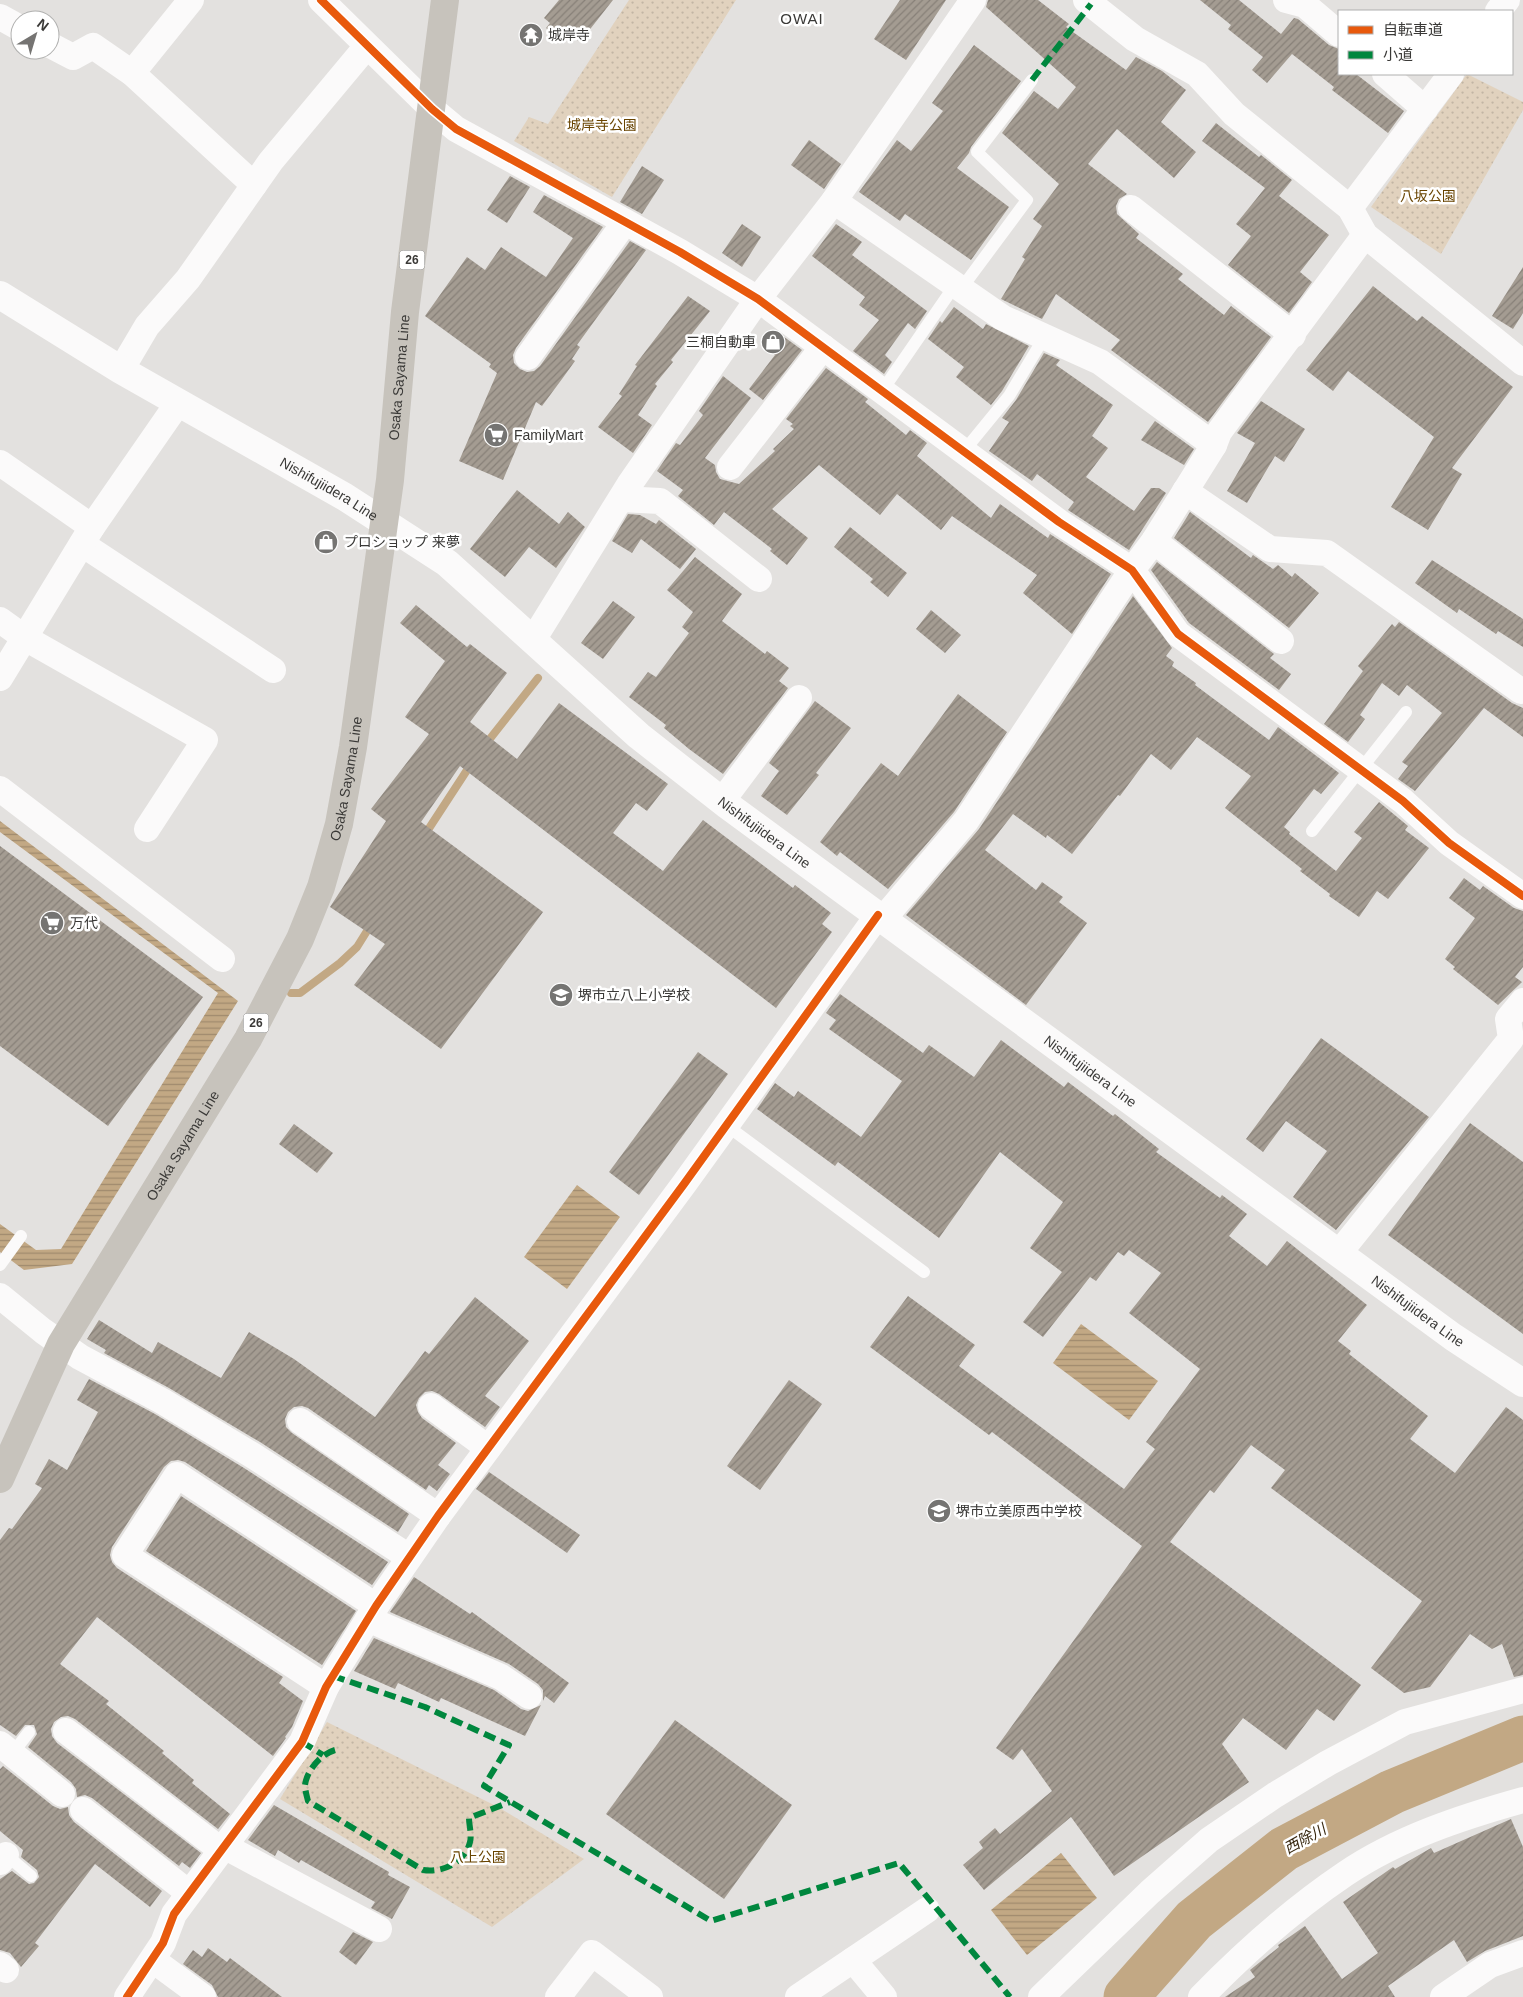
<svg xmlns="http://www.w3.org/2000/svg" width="1523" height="1997" font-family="Arial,'Noto Sans JP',sans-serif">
<defs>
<pattern id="park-dots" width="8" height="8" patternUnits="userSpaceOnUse" patternTransform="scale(1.25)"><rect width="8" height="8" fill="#e1d2be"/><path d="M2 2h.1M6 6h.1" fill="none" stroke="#c2b5a4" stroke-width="1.8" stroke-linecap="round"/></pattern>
<pattern id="water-rules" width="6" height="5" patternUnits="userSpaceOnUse" patternTransform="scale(1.25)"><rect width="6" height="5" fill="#c2a884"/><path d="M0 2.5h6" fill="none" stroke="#9f8a6d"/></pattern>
<pattern id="building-hatch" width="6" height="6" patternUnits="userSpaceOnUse" patternTransform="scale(1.25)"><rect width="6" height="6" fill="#a49c92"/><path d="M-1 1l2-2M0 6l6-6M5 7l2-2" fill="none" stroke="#878078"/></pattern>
</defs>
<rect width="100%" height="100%" fill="#e3e1df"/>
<g fill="url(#park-dots)">
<path d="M629,0H736L612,197L514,141L529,117L548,124Z"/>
<path d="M1467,74L1523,102V110L1441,254L1371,207Z"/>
<path d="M327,1722L498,1807L584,1859L492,1927L280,1799Z"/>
</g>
<g fill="url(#water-rules)">
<path d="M0,821L238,1001L72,1264L24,1270L0,1252V1224L36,1250L61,1249L218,993L0,832Z"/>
<path d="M577,1185L620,1217L567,1289L524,1257Z"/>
<path d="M1081,1324L1158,1381L1129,1420L1053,1363Z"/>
<path d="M1061,1853L1097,1898L1027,1955L991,1910Z"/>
</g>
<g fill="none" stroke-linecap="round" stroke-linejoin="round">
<g stroke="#c2a884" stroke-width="8">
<path d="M485,745L538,678"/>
<path d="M424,836L471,764"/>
<path d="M291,993H300L340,963L357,947L372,923"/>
</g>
<path stroke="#c2a884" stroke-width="45" d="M1126,1997L1194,1920L1284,1849L1392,1792L1523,1738"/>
</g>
<g fill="url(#building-hatch)">
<path d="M559,0H613L580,42L570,35L564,43L546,28L550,23L544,18Z"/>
<path d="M900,0H946L906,60L874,39Z"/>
<path d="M988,0H1038L1069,24L1066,27L1126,70L1136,57L1162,71L1186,90L1161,122L1196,152L1174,178L1117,129L1088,164L1127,194L1119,199L1116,206L1117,214L1139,234L1136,238L1183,274L1178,279L1224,315L1231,306L1271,337L1208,422L1111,350L1120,340L1056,294L1042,319L1001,299L1025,259L1022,257L1042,226L1033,219L1059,184L1002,133L1034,91L1058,109L1076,87L986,7Z"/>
<path d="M1200,0H1239L1281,34L1294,18L1298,19L1329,45L1339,49V74H1356L1404,111L1388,133L1332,90L1334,87L1292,54L1267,83L1252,70L1263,57L1228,29L1231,25Z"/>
<path d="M974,45L1021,81L971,147L969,153L957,168L1009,207L971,260L905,214L900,221L859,192L897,140L911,151L943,111L932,103Z"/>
<path d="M1216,123L1259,157L1261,155L1292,180L1279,196L1329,235L1300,272L1312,282L1289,313L1228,265L1251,236L1236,224L1265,188L1202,141Z"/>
<path d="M809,140L841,164L824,189L791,165Z"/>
<path d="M642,166L664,180L642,214L620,202Z"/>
<path d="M510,176L530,187L507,223L487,210Z"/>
<path d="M544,195L603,227L516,348L513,355L514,363L520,369L527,372L534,371L540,366L630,241L646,250L577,345L580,347L572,359L575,361L562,379L542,406L536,402L503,480L459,461L497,373L489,367L491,364L425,316L467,257L485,270L501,247L546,277L573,238L533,212Z"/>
<path d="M742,224L761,237L742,267L722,253Z"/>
<path d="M836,224L862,242L852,255L927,311L915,329L908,323L885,355L892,362L884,374L853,351L879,320L859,305L865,297L812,256Z"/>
<path d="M1523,267V313L1513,329L1492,316Z"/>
<path d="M1373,286L1417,321L1422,316L1513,387L1452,468L1462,474L1428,530L1391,507L1434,437L1348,371L1333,391L1306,370Z"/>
<path d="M688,296L710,311L671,360L673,362L655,384L657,386L638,415L652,425L633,453L598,427L622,396L619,394L637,366L635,365Z"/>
<path d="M954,307L983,329L986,324L1029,346L1002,391L991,405L956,377L964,367L928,339L940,321L942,323Z"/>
<path d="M776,331L802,350L763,400L749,389L775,355L764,346Z"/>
<path d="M1044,353L1060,360L1056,365L1113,405L1092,436L1108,448L1086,477L1134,511L1151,488H1159L1166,493L1129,550L1068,510L1074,502L1037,474L1032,481L989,451L1009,422L1002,418L1016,400Z"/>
<path d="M826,368L868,399L865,402L906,435L910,430L927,443L917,456L991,518L1000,504L1048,538L1050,534L1111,574L1072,634L1023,593L1037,575L952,516L941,530L897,494L880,515L819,465L772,509L808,538L787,565L770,551L772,549L724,512L714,525L678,496L683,490L657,471L676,443L680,445L703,415L699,411L723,376L751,398L705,458L715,465L716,472L720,479L739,484L775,451L773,449L794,429L790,426L793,424L786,419Z"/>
<path d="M1261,401L1305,429L1284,462L1275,456L1247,503L1227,491L1255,443L1237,433Z"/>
<path d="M1155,421L1194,449L1184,465L1141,440Z"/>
<path d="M517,490L559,524L568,512L585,527L556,568L529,547L505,577L470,549Z"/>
<path d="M1190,512L1251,558L1253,555L1273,569L1278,565L1292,577L1295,573L1319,593L1289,628L1174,538Z"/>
<path d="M628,514L640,515L656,524L659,520L696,549L680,569L641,539L632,553L612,541Z"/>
<path d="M850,527L907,573L888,597L870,582L873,579L834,547Z"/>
<path d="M695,557L742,594L722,621L765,654L767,651L789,668L779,681L788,688L723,774L689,749L664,728L666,725L629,697L648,672L656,677L689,633L682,627L693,612L667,590Z"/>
<path d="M1432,560L1523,619V647L1498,631L1496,634L1459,609L1457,613L1415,583Z"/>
<path d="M1157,562L1274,654L1270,658L1291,674L1279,690L1189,623L1151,570Z"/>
<path d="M1133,596L1172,648L1166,656L1174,662L1172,666L1196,683L1195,685L1269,740L1278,727L1339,773L1321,794L1314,789L1284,827L1290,832L1289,834L1336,871L1362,838L1354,832L1379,802L1408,826L1405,830L1429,848L1388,899L1377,891L1359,917L1329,896L1330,894L1300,871L1302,869L1225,808L1251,776L1197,737L1171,770L1151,754L1120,796L1118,795L1072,854L1047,835L1046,838L1013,814L985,850L1036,890L1042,882L1063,897L1059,902L1087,923L1026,1005L906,915L979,829Z"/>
<path d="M613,601L635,617L603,659L581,643Z"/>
<path d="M416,605L467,647L470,644L507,673L470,722L517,759L559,703L668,784L647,811L636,803L613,833L663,871L703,820L793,888L795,885L831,913L822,924L832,932L776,1008L460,766L421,822L543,912L441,1049L354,985L385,944L330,907L386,821L371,809L429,734L405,717L445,661L400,623Z"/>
<path d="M931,610L961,635L945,653L916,629Z"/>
<path d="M1399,622L1512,703L1523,708V737L1484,708L1415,791L1398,779L1408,766L1402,762L1442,713L1407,685L1399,696L1382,683L1360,715L1365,719L1348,742L1324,724L1363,671L1358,666L1392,624L1395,627Z"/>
<path d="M958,694L1007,732L954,812L888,889L840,852L837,856L820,842L881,763L898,776Z"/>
<path d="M815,701L851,728L816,773L819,775L787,815L761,796L779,771L769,763Z"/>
<path d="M0,846L203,997L108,1126L0,1046Z"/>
<path d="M1464,878L1480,890L1483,886L1514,908L1523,911V967L1515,977L1522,982L1498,1005L1453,969L1455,967L1445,959L1475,918L1449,898Z"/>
<path d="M840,994L923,1053L929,1045L974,1077L1001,1040L1064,1087L1068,1082L1113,1116L1115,1114L1159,1149L1156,1152L1220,1198L1222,1195L1247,1214L1229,1236L1267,1266L1287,1241L1367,1305L1338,1341L1351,1351L1349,1354L1428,1416L1410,1439L1455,1473L1506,1407L1523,1420V1675L1514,1677L1502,1644L1492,1649L1470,1634L1430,1687L1404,1693L1371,1668L1422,1601L1271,1488L1285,1470L1251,1445L1214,1493L1210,1490L1170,1542L1361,1685L1334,1721L1317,1709L1286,1750L1243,1718L1222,1744L1249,1782L1114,1876L1071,1817L984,1890L963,1865L983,1848L979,1842L995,1828L1000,1834L1052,1791L1022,1749L1013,1760L996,1748L1142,1546L992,1432L989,1435L870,1347L908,1296L975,1345L959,1366L1124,1489L1155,1449L1146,1442L1200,1369L1129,1313L1161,1273L1129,1250L1124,1256L1118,1252L1096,1281L1090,1277L1043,1337L1023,1322L1062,1272L1030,1248L1063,1202L1000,1152L939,1238L838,1162L835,1166L757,1109L775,1083L794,1097L798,1091L861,1137L902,1081L829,1029L836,1020L826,1013Z"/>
<path d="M1321,1038L1429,1117L1336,1230L1293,1197L1327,1151L1286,1121L1263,1152L1246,1139Z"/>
<path d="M698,1052L728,1074L639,1195L609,1172Z"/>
<path d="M1470,1123L1523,1162V1334L1388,1235Z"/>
<path d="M294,1124L333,1153L317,1173L279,1144Z"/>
<path d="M475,1297L529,1341L485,1396L500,1407L485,1427L439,1394L432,1391L425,1392L419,1398L416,1405L418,1412L422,1418L456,1443L438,1465L450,1474L437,1491L429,1485L426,1490L308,1408L302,1406L294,1407L288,1412L285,1419L286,1427L292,1433L409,1514L398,1532L260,1442L169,1388L104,1353L106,1350L87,1339L99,1320L152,1353L158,1342L221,1378L249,1332L294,1359L375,1417L425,1351L429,1354Z"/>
<path d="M89,1379L155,1414L244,1468L388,1562L372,1585L185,1462L178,1460L171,1461L164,1467L112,1547L110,1555L112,1562L117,1568L283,1677L279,1683L303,1701L292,1727L285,1737L286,1738L273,1756L97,1617L60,1664L109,1701L106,1704L164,1751L162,1753L194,1780L192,1783L230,1814L218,1829L75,1719L68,1716L61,1717L54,1722L51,1729L52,1736L57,1743L201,1853L190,1868L182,1862L179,1866L92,1798L85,1795L77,1797L76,1789L71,1782L28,1747L37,1734L34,1725H25L16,1736L0,1725V1540L9,1528L12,1529L42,1488L35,1484L49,1459L67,1470L98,1412L77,1400Z"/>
<path d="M789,1380L822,1404L760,1490L727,1466Z"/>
<path d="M489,1472L580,1535L567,1553L476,1489Z"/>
<path d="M181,1496L356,1611L322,1665L146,1551Z"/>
<path d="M414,1577L470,1614L472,1612L569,1683L554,1703L545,1696L543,1701V1690L538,1684L509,1664L390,1612Z"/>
<path d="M374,1638L494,1690L521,1709L528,1711L541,1705L525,1736L441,1698L439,1702L398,1683L395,1689L354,1671Z"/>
<path d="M675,1720L792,1805L724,1899L606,1814Z"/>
<path d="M3,1766L53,1806L60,1809L68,1807L69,1815L74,1822L162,1891L150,1907L95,1864L35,1943L39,1946L21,1967L10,1953L0,1950V1879L12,1871L29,1884L34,1883L39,1877L37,1870L21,1857L23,1850L0,1831V1769Z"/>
<path d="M274,1805L389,1872L388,1875L410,1887L392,1919L371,1908L375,1902L301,1860L299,1863L278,1850L275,1856L248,1840Z"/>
<path d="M1511,1819L1523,1847V1936L1485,1951L1467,1962L1454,1940L1388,1986L1395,1997H1225L1255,1977L1250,1970L1279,1947L1278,1945L1305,1926L1342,1979L1378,1953L1343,1902L1393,1867L1395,1869L1431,1848L1434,1853Z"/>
<path d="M353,1932L373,1942L356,1965L339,1952Z"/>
<path d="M208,1948L227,1962L230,1958L282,1997H218L212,1985L183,1964L193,1950L202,1957Z"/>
</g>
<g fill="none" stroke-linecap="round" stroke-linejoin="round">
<g stroke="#fbfafa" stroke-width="12">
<path d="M961,289L1027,200L977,152L1032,80"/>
<path d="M882,391L955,285"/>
<path d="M964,451L1009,396L1045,336"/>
<path d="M1312,831L1406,712"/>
<path d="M726,1125L924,1272"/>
<path d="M0,1265L21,1236"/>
<path d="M12,1754L29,1732"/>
<path d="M4,1853L31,1876"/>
</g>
<g stroke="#fbfafa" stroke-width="26">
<path d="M321,0L432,109L456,129L680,252L758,299L1059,522L1132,570L1178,634L1403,801L1449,843L1523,896"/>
<path d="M1086,0L1135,39L1197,74L1234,114L1350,208L1365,235L1523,363"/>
<path d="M1286,0L1305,5L1339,34"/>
<path d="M1498,11L1507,0"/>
<path d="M0,17L20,28"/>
<path d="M50,45L73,57L93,46L132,73L254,185"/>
<path d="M132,73L191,0"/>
<path d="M1385,74L1425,109"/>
<path d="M834,201L1003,318L1100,362L1214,445"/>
<path d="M1131,208L1293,335"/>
<path d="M1350,208L1451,74"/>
<path d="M528,357L625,222"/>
<path d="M121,370L147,326L188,279L271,161L367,46"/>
<path d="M0,463L92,527"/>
<path d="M730,467L823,347"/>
<path d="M1185,491L1270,549L1327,553L1521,691"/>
<path d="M621,499L660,501L759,579"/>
<path d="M1154,541L1281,641"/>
<path d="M82,544L273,670"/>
<path d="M0,620L25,638L205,740L147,829"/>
<path d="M533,640L629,485L758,299L834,201L973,0"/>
<path d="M0,678L92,527L178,403"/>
<path d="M0,789L222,959"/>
<path d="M722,801L799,698"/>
<path d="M883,919L966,821L1132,570L1154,541L1214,445L1219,432L1365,235"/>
<path d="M1339,1253L1511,1039L1508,1019L1523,1001"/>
<path d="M0,1296L43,1331L80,1357L162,1401L252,1455L409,1557"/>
<path d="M431,1406L488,1448"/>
<path d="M300,1421L438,1516"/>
<path d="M368,1619L501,1677L529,1696"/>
<path d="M326,1687L125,1555L177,1475L376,1606"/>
<path d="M66,1731L221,1850"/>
<path d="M0,1744L62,1794"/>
<path d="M83,1810L189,1893"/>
<path d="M224,1846L379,1929"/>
<path d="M0,1862L6,1855"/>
<path d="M153,1960L203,1997"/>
<path d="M853,1960L884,1997"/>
<path d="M0,1965L6,1970"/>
<path d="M127,1997L163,1943L174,1914L302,1742L326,1687L376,1606L438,1516L684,1184L878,915"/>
<path d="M558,1997L592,1953L650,1997"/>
<path d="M798,1997L927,1910"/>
<path d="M1041,1997L1150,1892L1209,1840L1275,1795L1328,1763L1405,1722L1523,1690"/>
<path d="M1201,1997C1245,1952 1293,1909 1345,1874C1398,1838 1462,1817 1523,1800"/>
<path d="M1443,1997L1490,1965L1523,1953"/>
</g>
<path stroke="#fbfafa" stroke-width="28" id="s1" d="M0,295L121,370L345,497L447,563L639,736L727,805L1453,1337L1523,1383"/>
<path stroke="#c7c3bc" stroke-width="28" id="s2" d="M0,1479L61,1344L248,1039L300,939L321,887L339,824L353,747L390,480L405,312L445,0"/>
<g stroke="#00873e" stroke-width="6" stroke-dasharray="12 6" stroke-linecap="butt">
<path d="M1032,80L1091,4"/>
<path d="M333,1676L425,1707L509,1745L484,1786L711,1921L899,1863L1010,1997"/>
<path d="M302,1742L323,1755"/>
<path d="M335,1750C321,1754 307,1770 305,1785C305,1790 307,1797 308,1801L423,1870C442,1873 465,1863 470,1842C472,1835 469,1825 469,1818L510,1802"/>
</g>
<g stroke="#fff" stroke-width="11">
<g id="cycleway">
<path d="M321,0L432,109L456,129L680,252L758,299L1059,522L1132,570L1178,634L1403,801L1449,843L1523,896"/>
<path d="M127,1997L163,1943L174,1914L302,1742L326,1687L376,1606L438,1516L684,1184L878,915"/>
</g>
</g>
<use href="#cycleway" stroke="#e8590c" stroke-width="8"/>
</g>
<defs>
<g id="temple-disc" transform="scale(1.25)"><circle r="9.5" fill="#757472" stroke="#fff"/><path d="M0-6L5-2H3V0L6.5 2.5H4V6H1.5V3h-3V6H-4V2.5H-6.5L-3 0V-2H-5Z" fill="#fff"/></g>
<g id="shop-disc" transform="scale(1.25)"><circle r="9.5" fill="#757472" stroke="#fff"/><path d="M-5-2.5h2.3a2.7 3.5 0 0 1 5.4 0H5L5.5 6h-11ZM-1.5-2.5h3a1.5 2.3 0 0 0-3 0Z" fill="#fff"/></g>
<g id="supermarket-disc" transform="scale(1.25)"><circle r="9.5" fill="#757472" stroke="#fff"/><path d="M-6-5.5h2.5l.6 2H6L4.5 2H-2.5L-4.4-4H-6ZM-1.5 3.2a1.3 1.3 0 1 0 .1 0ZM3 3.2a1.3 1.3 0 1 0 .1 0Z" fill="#fff"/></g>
<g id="school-disc" transform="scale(1.25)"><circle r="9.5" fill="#757472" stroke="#fff"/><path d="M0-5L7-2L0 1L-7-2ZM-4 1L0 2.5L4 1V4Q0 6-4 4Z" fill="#fff"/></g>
</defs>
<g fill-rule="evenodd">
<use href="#temple-disc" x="531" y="35"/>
<use href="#shop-disc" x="773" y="342"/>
<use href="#supermarket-disc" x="496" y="435"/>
<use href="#shop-disc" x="326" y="542"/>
<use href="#supermarket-disc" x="52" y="923"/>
<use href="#school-disc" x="561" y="995"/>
<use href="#school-disc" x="939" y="1511"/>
</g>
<g text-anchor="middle" stroke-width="5" stroke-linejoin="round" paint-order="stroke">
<g fill="#fff" stroke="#757473" stroke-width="1">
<rect x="399.5" y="250.5" width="25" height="19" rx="4"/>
<rect x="243.5" y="1013.5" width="25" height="19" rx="4"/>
</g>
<g font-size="12" font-weight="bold" fill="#3a3937">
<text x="412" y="264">26</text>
<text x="256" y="1027">26</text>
</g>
<g font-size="14" fill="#3a3937" stroke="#fff" text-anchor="start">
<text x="548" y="40">城岸寺</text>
<text x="756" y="347" text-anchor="end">三桐自動車</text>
<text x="514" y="440">FamilyMart</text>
<text x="344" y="547">プロショップ 来夢</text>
<text x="70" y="928">万代</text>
<text x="578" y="1000">堺市立八上小学校</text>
<text x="956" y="1516">堺市立美原西中学校</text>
</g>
<g font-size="14" fill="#694400" stroke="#fff">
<text x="602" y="130">城岸寺公園</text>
<text x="1428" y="201">八坂公園</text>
<text x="478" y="1862">八上公園</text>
</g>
<g font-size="14" fill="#3a3937" stroke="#fff">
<text dy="5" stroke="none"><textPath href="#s2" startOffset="1191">Osaka Sayama Line</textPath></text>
<text dy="5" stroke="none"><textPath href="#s1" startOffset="382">Nishifujiidera Line</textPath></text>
<text dy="5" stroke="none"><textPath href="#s2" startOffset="786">Osaka Sayama Line</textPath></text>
<text dy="5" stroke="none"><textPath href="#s1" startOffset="938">Nishifujiidera Line</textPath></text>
<text dy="5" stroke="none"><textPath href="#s1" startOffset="1342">Nishifujiidera Line</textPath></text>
<text dy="5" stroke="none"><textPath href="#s2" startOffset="381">Osaka Sayama Line</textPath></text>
<text dy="5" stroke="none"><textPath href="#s1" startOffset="1748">Nishifujiidera Line</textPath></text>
</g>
<g font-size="15" letter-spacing="1" fill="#3a3937" stroke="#fff">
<text x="802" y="24">OWAI</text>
</g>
<g font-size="15" font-style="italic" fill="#37270f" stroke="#fff">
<text transform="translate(1305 1839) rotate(-29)" y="5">西除川</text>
</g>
</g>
<rect x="1338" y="10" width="175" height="65" fill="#ffffff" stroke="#b0b0af"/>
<rect x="1348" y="26" width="25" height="8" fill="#e8590c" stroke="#b0b0af"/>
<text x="1383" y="35" font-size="15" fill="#3a3937">自転車道</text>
<rect x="1348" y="51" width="25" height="8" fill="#00873e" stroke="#b0b0af"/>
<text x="1383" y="60" font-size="15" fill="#3a3937">小道</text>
<g transform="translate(35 35) rotate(38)"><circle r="24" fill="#ffffff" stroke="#b0b0af"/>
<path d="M0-4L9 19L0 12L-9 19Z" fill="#757472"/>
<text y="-8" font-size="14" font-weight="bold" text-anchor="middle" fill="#3a3937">N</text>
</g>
</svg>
